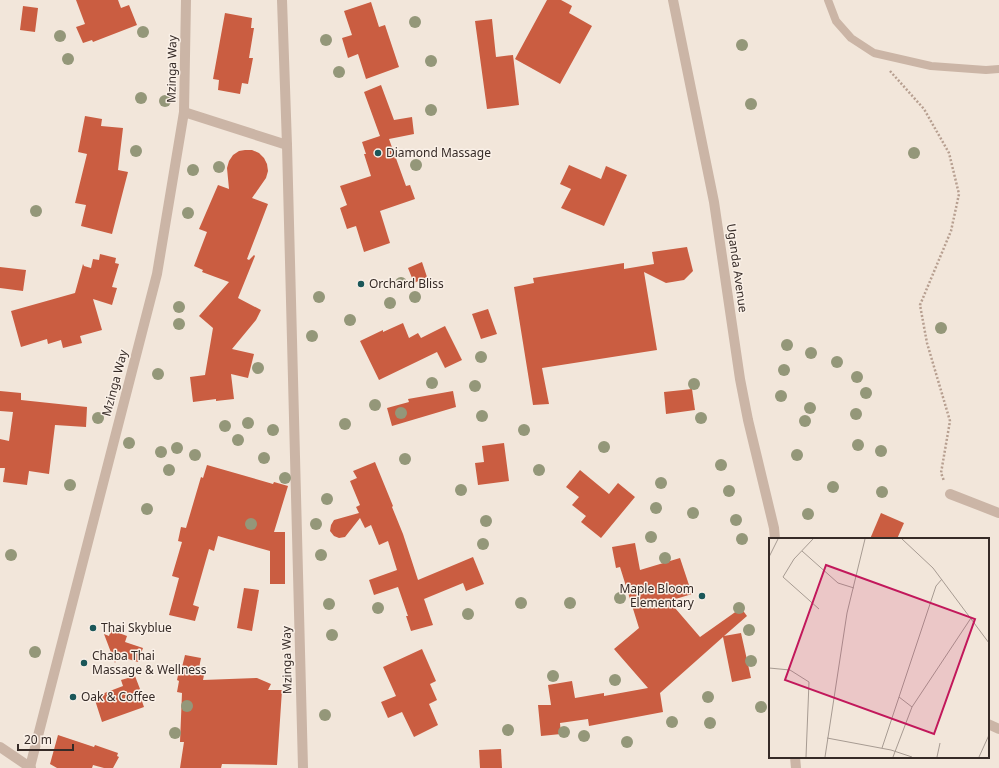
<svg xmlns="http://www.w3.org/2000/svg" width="999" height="768" font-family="'Noto Sans',sans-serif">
<rect width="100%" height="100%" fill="#f2e6da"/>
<g fill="#ca5d41">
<path d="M76,0H118L121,8L129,5L137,25L93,42L92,40L83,43L76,27L85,24Z"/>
<path d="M547,0H561L572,6L569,13L592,26L560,84L515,59Z"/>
<path d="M371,2L379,27L385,25L399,67L366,79L358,54L348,58L342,38L352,35L344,11Z"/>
<path d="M23,6L38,8L35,32L20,30Z"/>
<path d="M225,13L252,18L251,28H254L249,58H253L248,84L242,83L240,94L218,90L219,80L213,79Z"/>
<path d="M492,19L496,57L513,55L519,105L487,109L475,21Z"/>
<path d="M381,85L394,120L412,117L414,134L389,139L406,186L410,185L415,199L380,211L390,243L364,252L356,226L347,229L340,208L347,205L340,186L371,176L364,154H366L362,142L380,136L364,92Z"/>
<path d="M85,116L102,119L101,126L123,128L118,170L128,172L112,234L81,226L86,205L75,203L87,154L78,152Z"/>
<path d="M245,150H252L259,153L264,158L267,164L268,171L266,178L252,198L268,204L247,259L249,260L254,255L255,256L238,298L261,310L256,320L232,349L254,354L248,378L231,374L234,399L216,401V399L193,402L190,377L205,375L213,328L199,316L229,282L202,272L203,270L194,266L207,232L199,229L218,185L229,189L227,168L229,161L233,155L239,151Z"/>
<path d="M569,165L601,179L606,166L627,175L604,226L561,208L571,189L560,184Z"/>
<path d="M687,247L693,271L684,280L666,283L644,272L657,350L542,368L549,404L533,405L514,287L534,283L533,278L624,263V269L654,264L652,252Z"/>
<path d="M100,254L116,258L115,263L119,264L112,287L117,288L112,305L93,299L102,330L80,336L82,343L63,348L61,340L48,344L47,339L21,347L11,311L75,293L83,264L84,266L91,268L93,259L99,260Z"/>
<path d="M422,262L427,277L414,283L408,268Z"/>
<path d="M0,267L26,270L23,291L0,288Z"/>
<path d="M488,309L497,334L481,339L472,314Z"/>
<path d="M403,323L409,338L418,333L421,338L445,326L462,360L445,368L437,352L379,380L360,341L383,330V332Z"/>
<path d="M692,389L695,410L666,414L664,392Z"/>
<path d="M0,391L21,393V400L87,407L86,427L55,425L49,474L29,471L27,485L3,482L5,468H0V439L9,441L13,412L0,411Z"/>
<path d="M453,391L456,407L392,426L387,408L409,402L408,399Z"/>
<path d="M504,443L509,481L478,485L475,463L484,462L482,446Z"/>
<path d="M375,462L393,506L392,507L403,534L418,580L473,557L484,584L466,591L463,583L424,599L433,625L411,631L406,616H408L398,587L374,595L369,580L397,570L388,541L379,545L371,525L365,528L360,518L345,537L339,538L334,536L330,531L331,525L334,520L359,513L356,507L360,505L350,481L357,478L353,471Z"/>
<path d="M207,465L273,484L274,482L288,486L274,532H285V584H270V551L218,536L214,551L209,549L193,605L199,607L195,621L169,615L179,578L172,576L182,542L178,541L181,527L186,528L201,477L203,478Z"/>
<path d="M580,470L609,494L618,483L635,497L601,538L581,522L586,516L572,505L579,497L566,487Z"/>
<path d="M881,513L904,523L897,539H870Z"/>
<path d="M635,543L640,570L680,558L692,594L669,601L700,637L741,608L747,616L724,636L741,633L751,678L732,682L723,637L660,693L663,712L589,726L588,719L560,723L561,734L541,736L538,705H551L548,685L572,681L575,698L604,693V696L648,688L614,649L639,628L620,567L616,568L612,547Z"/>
<path d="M244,588L259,590L252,631L237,628Z"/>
<path d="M111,630L127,636L125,642L143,648L138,662L118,656L115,663L104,634L109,636Z"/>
<path d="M422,649L436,681L430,684L437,700L429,704L438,725L414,737L402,712L388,718L381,702L396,696L383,667Z"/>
<path d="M185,655L201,658L199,668L205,670L203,680L257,678L271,684L268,690H282L277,765L222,764L221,768H180L184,742H180L182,693L177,692L179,681L177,680L180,666L182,667Z"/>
<path d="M135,676L140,689L138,690L144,707L102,722L94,697L123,686L121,680Z"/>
<path d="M58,735L94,747L95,745L118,753L117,756L119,757L113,768H104L93,765L92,768H57L50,764Z"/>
<path d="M501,749L502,768H480L479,750Z"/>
</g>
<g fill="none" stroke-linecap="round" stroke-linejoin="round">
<path stroke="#b79f90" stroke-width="2.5" stroke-dasharray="2 2" stroke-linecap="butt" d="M890,71L924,109L949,153L959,194L951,231L920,305L927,343L950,421L941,473L944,481"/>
<path stroke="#cbb5a6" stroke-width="8" d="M828,0L836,21L851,38L874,53L931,66L986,70L999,69"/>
<g stroke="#cbb5a6" stroke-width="10">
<path d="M282,0L287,145L303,768"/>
<path d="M673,0L714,202L740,379L748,420L774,528L775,539"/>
<path d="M184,112L287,145"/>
<path d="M950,494L999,513"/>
<path d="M988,724L999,729"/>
<path d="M0,747L31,768"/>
<path d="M795,757L796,768"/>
<path d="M30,767L157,274L184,112L186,0"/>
</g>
</g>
<g fill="#949779">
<circle cx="415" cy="22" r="6"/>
<circle cx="143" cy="32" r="6"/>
<circle cx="60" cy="36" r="6"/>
<circle cx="326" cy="40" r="6"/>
<circle cx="742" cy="45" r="6"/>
<circle cx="68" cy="59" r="6"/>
<circle cx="431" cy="61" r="6"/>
<circle cx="339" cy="72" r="6"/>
<circle cx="141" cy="98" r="6"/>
<circle cx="165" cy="101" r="6"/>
<circle cx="751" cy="104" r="6"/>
<circle cx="431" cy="110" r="6"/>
<circle cx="136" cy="151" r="6"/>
<circle cx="914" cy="153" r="6"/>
<circle cx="416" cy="165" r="6"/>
<circle cx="219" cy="167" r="6"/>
<circle cx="193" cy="170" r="6"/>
<circle cx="36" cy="211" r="6"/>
<circle cx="188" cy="213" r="6"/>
<circle cx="401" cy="283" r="6"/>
<circle cx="319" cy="297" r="6"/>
<circle cx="415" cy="297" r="6"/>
<circle cx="390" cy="303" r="6"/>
<circle cx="179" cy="307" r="6"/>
<circle cx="350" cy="320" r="6"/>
<circle cx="179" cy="324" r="6"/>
<circle cx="941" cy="328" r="6"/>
<circle cx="312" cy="336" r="6"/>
<circle cx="787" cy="345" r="6"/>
<circle cx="811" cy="353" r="6"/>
<circle cx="481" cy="357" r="6"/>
<circle cx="837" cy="362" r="6"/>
<circle cx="258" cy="368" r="6"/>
<circle cx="784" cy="370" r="6"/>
<circle cx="158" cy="374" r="6"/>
<circle cx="857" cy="377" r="6"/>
<circle cx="432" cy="383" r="6"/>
<circle cx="694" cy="384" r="6"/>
<circle cx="475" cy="386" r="6"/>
<circle cx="866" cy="393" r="6"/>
<circle cx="781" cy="396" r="6"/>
<circle cx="375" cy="405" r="6"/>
<circle cx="810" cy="408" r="6"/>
<circle cx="401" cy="413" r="6"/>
<circle cx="856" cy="414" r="6"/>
<circle cx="482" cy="416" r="6"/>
<circle cx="98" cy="418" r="6"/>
<circle cx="701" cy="418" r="6"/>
<circle cx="805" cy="421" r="6"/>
<circle cx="248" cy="423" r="6"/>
<circle cx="345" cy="424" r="6"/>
<circle cx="225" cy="426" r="6"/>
<circle cx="273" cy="430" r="6"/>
<circle cx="524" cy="430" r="6"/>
<circle cx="238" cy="440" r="6"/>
<circle cx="129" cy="443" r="6"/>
<circle cx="858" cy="445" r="6"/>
<circle cx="604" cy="447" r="6"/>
<circle cx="177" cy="448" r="6"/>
<circle cx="881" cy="451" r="6"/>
<circle cx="161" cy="452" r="6"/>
<circle cx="195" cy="455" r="6"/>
<circle cx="797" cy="455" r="6"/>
<circle cx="264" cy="458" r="6"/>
<circle cx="405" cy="459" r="6"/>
<circle cx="721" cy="465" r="6"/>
<circle cx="169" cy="470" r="6"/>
<circle cx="539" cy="470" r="6"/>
<circle cx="285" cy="478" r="6"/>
<circle cx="661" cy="483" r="6"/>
<circle cx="70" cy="485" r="6"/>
<circle cx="833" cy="487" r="6"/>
<circle cx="461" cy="490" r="6"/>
<circle cx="729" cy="491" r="6"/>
<circle cx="882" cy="492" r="6"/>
<circle cx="327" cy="499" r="6"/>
<circle cx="656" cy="508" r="6"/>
<circle cx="147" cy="509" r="6"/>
<circle cx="693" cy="513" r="6"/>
<circle cx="808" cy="514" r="6"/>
<circle cx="736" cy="520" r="6"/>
<circle cx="486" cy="521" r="6"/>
<circle cx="251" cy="524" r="6"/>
<circle cx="316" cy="524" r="6"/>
<circle cx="651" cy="537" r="6"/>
<circle cx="742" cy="539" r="6"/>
<circle cx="483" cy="544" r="6"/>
<circle cx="11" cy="555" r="6"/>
<circle cx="321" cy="555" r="6"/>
<circle cx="665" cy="558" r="6"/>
<circle cx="620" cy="598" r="6"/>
<circle cx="521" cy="603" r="6"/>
<circle cx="570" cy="603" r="6"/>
<circle cx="329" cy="604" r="6"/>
<circle cx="378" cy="608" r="6"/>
<circle cx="739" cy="608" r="6"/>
<circle cx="468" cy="614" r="6"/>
<circle cx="749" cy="630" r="6"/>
<circle cx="332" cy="635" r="6"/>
<circle cx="35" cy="652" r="6"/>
<circle cx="751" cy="661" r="6"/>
<circle cx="553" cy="676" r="6"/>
<circle cx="615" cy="680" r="6"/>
<circle cx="708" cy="697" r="6"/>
<circle cx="187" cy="706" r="6"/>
<circle cx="761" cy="707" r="6"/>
<circle cx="325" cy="715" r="6"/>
<circle cx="672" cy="722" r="6"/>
<circle cx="710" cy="723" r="6"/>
<circle cx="508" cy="730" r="6"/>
<circle cx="564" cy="732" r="6"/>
<circle cx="175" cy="733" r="6"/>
<circle cx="584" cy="736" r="6"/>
<circle cx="627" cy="742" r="6"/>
</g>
<g fill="#1b5759" stroke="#faf0e7" stroke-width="1.5">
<circle cx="378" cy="153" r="4"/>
<circle cx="361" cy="284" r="4"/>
<circle cx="702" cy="596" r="4"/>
<circle cx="93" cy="628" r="4"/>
<circle cx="84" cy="663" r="4"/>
<circle cx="73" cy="697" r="4"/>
</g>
<g text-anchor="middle" stroke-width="3" stroke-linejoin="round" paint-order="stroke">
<g font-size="12" fill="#362b27" stroke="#faf0e7">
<text transform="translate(172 69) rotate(-89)" y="4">Mzinga Way</text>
<text transform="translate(737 268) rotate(82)" y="4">Uganda Avenue</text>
<text transform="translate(115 383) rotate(-75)" y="4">Mzinga Way</text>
<text transform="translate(287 660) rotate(-91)" y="4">Mzinga Way</text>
</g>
<g font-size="12" fill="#362b27" stroke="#faf0e7" text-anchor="start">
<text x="386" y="157">Diamond Massage</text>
<text x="369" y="288">Orchard Bliss</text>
<text x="694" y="593" text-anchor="end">Maple Bloom<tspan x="694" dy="14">Elementary</tspan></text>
<text x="101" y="632">Thai Skyblue</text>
<text x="92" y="660">Chaba Thai<tspan x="92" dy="14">Massage &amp; Wellness</tspan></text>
<text x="81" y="701">Oak &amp; Coffee</text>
</g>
</g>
<g transform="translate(769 538)">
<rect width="220" height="220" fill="#f2e6da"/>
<path fill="none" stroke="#a79b92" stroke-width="1" d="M44,1L25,21L14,39L50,71M133,1L164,30L220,105M33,13L69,45L85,50M0,19L9,1M0,130L21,132L40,144L37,219M130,159L143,169M58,200L122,212L143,219M113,210L167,48L173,41M56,219L78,75L96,1M124,219L143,169L202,80M168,219L171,205M210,219L220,197"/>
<path fill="#c2185b" fill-opacity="0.15" stroke="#c2185b" stroke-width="2" d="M57,27L206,81L165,196L16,142Z"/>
<rect width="220" height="220" fill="none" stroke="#362b27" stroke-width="2"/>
</g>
<path d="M18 744v6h55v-6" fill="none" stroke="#362b27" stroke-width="2"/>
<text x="24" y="744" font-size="12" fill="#362b27" stroke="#faf0e7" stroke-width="3" paint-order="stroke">20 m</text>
</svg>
